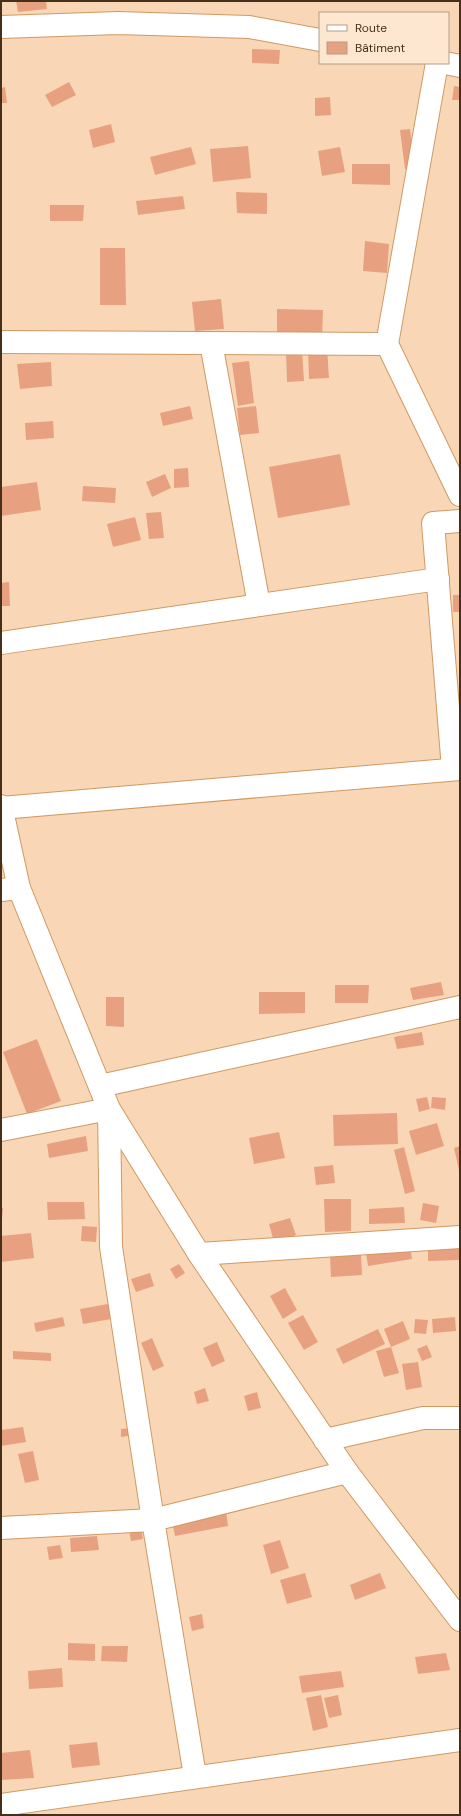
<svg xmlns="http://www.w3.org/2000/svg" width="461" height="1816" font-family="'DM Sans',sans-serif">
<rect width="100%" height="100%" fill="#f9d7b6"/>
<g fill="#e7a180">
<path d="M16,1H46L47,9L18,12Z"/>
<path d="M252,49L280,50L279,64L252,63Z"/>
<path d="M69,82L76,95L52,107L45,95Z"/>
<path d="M454,86L460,87V100H452Z"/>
<path d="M5,87L7,103H1V88Z"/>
<path d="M330,97L331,115L315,116V98Z"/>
<path d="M111,124L115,142L93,148L89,130Z"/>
<path d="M410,129L415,168L405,169L400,130Z"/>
<path d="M248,146L251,178L213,182L210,149Z"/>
<path d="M191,147L196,164L155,175L150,157Z"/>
<path d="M340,147L345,172L322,176L318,151Z"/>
<path d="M352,164H390V185L352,184Z"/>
<path d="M236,192L267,193V214L237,213Z"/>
<path d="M183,196L185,209L138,215L136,201Z"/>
<path d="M50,205H84L83,221H50Z"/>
<path d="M365,241L389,244L387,273L363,271Z"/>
<path d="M100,248H125L126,305H100Z"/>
<path d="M221,299L224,329L195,331L192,302Z"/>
<path d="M277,309L323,310L322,337L277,336Z"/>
<path d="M327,348L329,378L309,379L308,349Z"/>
<path d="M302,350L304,381L287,382L286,351Z"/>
<path d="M249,361L254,403L238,406L232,363Z"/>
<path d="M51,362L52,386L20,389L17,364Z"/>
<path d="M190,406L193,419L163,426L160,413Z"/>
<path d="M256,406L259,433L240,435L237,408Z"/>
<path d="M53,421L54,438L26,440L25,423Z"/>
<path d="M340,454L350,505L278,518L269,467Z"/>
<path d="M188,468L189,487L174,488V469Z"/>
<path d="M165,474L171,488L152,497L146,482Z"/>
<path d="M37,482L41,510L1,516V487Z"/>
<path d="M83,486L116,488L115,503L82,501Z"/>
<path d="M161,512L164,538L149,539L146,513Z"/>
<path d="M135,517L141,540L113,547L107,524Z"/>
<path d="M9,582L10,606H1V583Z"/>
<rect x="453" y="595" width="7" height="17"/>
<path d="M441,982L444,995L413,1000L410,988Z"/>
<path d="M335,985H369L368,1003H335Z"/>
<path d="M259,992H305V1013L259,1014Z"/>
<path d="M106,997H124V1027L106,1026Z"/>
<path d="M422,1032L424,1045L397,1049L394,1037Z"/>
<path d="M37,1039L61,1101L27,1114L3,1052Z"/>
<path d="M427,1097L430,1109L419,1112L416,1099Z"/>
<path d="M432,1097L446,1098L445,1110L431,1108Z"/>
<path d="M397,1113L398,1144L334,1146L333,1115Z"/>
<path d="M437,1123L444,1146L416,1155L409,1131Z"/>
<path d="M279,1132L285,1158L254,1164L249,1138Z"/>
<path d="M86,1136L88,1151L49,1158L47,1144Z"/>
<path d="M460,1146V1170H459L454,1148Z"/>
<path d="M404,1147L415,1191L405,1194L394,1150Z"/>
<path d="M333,1165L335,1183L316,1185L314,1167Z"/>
<path d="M324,1199H351V1231L325,1232Z"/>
<path d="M47,1202H84L85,1219L48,1220Z"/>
<path d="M423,1203L439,1206L436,1223L420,1220Z"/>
<path d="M404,1207L405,1223L369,1224V1209Z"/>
<path d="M1,1208H3L2,1219H1Z"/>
<path d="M290,1218L296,1235L274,1242L269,1224Z"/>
<path d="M82,1226L97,1227L96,1242L81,1241Z"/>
<path d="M31,1233L34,1258L1,1262V1236Z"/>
<path d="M410,1246L412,1259L368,1266L366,1253Z"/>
<path d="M428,1247H460V1260L428,1261Z"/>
<path d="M361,1254L362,1275L331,1277L330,1255Z"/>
<path d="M179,1264L185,1273L176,1279L170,1269Z"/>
<path d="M150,1273L154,1286L136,1292L131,1279Z"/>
<path d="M285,1288L297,1310L283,1319L270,1296Z"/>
<path d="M108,1304L111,1319L83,1324L80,1309Z"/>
<path d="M303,1315L318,1342L304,1350L288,1323Z"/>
<path d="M63,1317L65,1326L36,1332L34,1323Z"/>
<path d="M455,1317L456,1331L433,1333L432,1319Z"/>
<path d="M415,1319L428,1320L426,1334L414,1333Z"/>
<path d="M403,1321L410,1339L391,1347L399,1373L384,1377L376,1351L391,1347L384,1329Z"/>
<path d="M378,1329L385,1344L343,1364L336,1349Z"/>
<path d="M152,1338L164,1366L153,1371L141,1343Z"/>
<path d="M217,1342L225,1361L212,1367L203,1348Z"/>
<path d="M427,1345L432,1357L422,1361L417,1349Z"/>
<path d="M13,1351L51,1353V1361L13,1359Z"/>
<path d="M418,1362L422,1387L406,1390L402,1364Z"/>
<path d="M205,1388L209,1401L197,1404L194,1392Z"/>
<path d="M257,1392L261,1408L248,1411L244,1396Z"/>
<path d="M23,1427L26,1442L1,1446V1430Z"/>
<path d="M133,1428L134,1435L121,1437V1429Z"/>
<path d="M33,1451L39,1480L25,1483L18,1454Z"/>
<path d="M226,1511L228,1526L175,1536L172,1522Z"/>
<path d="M141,1528L143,1539L131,1541L129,1530Z"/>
<path d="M97,1536L99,1550L71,1552L70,1538Z"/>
<path d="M280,1540L289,1568L271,1574L263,1545Z"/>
<path d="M60,1545L63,1558L49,1560L47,1547Z"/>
<path d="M305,1573L312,1597L287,1604L280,1580Z"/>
<path d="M380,1573L386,1588L355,1600L350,1585Z"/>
<path d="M202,1614L204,1628L192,1631L189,1617Z"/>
<path d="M68,1643L95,1644V1661L68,1660Z"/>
<path d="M102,1646H128L127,1662L101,1661Z"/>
<path d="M446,1653L450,1670L418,1674L415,1657Z"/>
<path d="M62,1668L63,1687L29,1689L28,1671Z"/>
<path d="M341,1671L344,1687L302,1693L299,1676Z"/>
<path d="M321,1695L328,1727L313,1731L306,1698Z"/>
<path d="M338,1695L342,1715L329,1718L324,1698Z"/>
<path d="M97,1742L100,1765L72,1768L69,1745Z"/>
<path d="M30,1750L34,1778L1,1780V1753Z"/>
</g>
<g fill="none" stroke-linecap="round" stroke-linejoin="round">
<g stroke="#cf9962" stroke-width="24">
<g id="minor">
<path d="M1,27L118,23L249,27L320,40"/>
<path d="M437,63L387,344L460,495"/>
<path d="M445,63L460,66"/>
<path d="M1,342L387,344"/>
<path d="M211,343L259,605"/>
<path d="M1,643L438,579"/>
<path d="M453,769L433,523L460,521"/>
<path d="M1,806L19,888L109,1109L199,1254L347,1472L460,1620"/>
<path d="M1,808L460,769"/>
<path d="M1,890L19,888"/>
<path d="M100,1086L460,1007"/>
<path d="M1,1130L109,1109L111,1247L153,1520L195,1776"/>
<path d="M199,1254L460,1237"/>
<path d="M325,1440L423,1418H460"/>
<path d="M1,1528L153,1520L347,1472"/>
<path d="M1,1805L460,1740"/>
</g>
</g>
<use href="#minor" stroke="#fff" stroke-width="22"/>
</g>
<rect width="461" height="1816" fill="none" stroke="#463019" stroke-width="4"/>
<rect x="319" y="12" width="130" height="52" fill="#fee7d1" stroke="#b49e87"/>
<rect x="327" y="25" width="20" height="6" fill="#ffffff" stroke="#b49e87"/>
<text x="355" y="32" font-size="12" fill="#463019">Route</text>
<rect x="327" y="42" width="20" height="12" fill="#e7a180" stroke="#b49e87"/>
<text x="355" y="52" font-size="12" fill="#463019">Bâtiment</text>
</svg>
